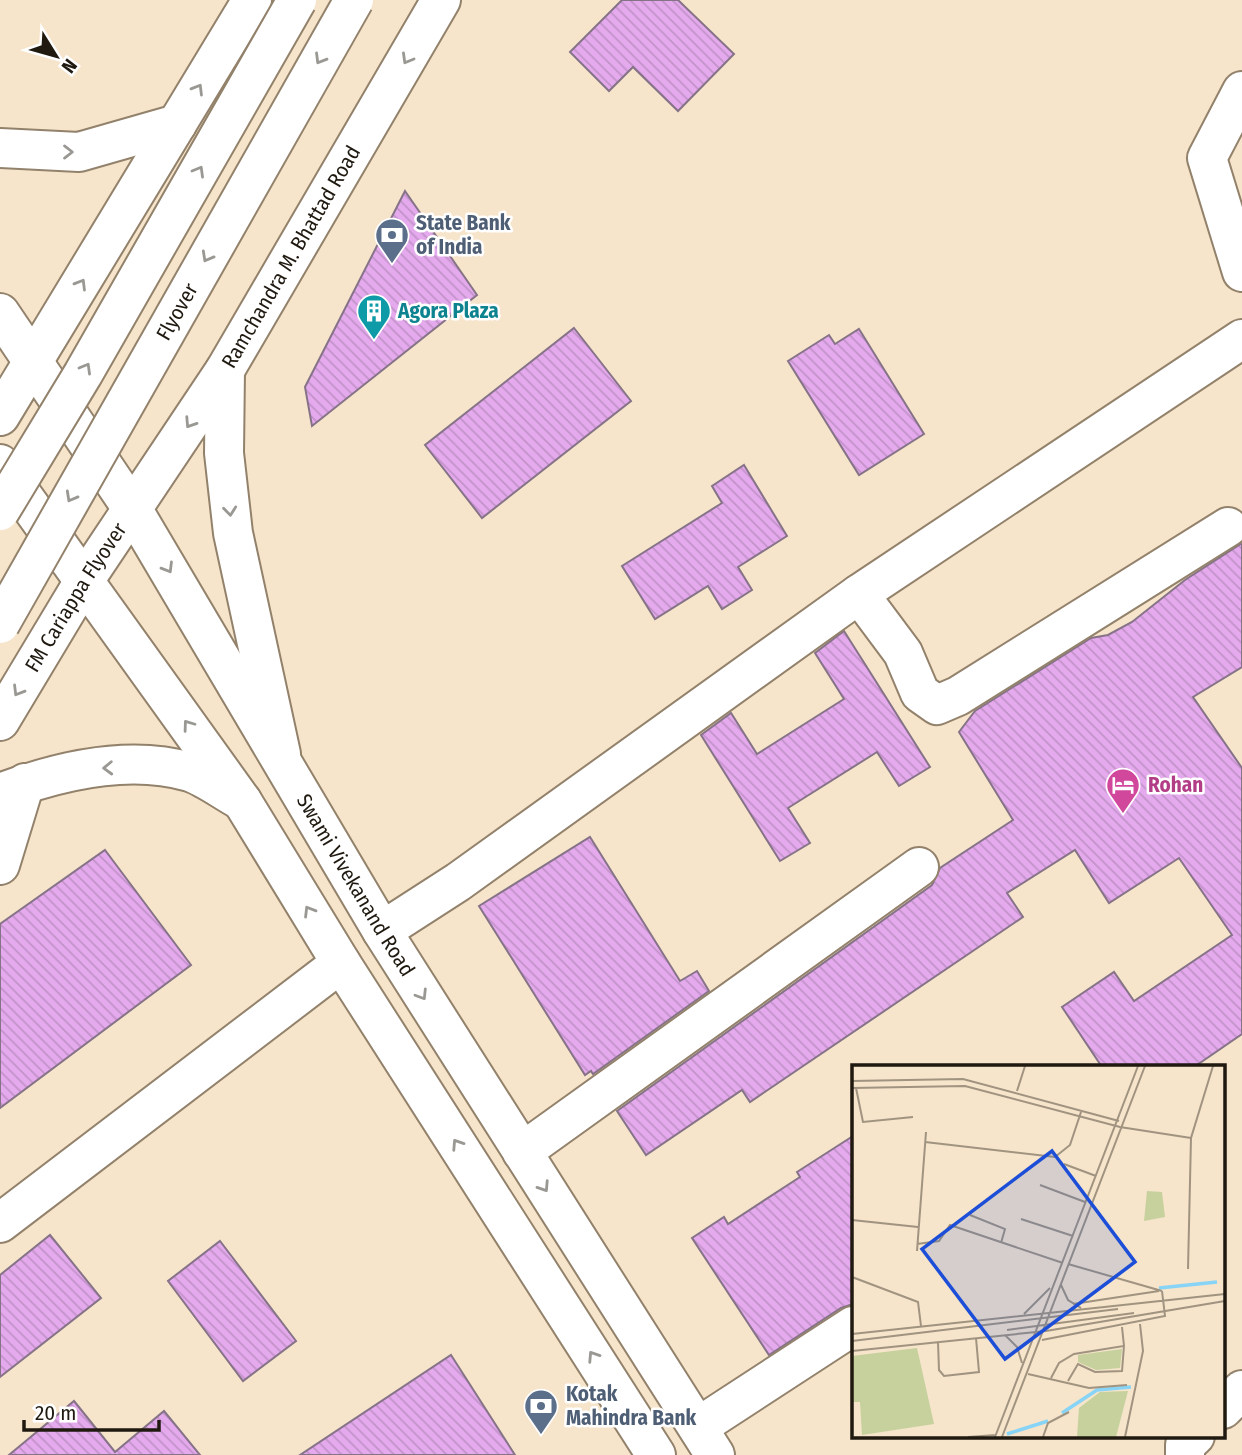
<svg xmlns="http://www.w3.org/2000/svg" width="1242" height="1455" font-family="'Fira Sans Condensed',sans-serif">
<defs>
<pattern id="building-back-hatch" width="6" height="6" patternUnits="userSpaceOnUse" patternTransform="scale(1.75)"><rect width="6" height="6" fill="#e4aaed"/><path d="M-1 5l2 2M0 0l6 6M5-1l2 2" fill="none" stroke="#c392ca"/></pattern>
</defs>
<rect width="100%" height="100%" fill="#f6e4cb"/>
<g fill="url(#building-back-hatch)" stroke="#867388" stroke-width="2">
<path d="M622,0H678L734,54L678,111L633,67L609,91L570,52Z"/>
<path d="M405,191L477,295L312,426L305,387Z"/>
<path d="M574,328L631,401L482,518L425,445Z"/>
<path d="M859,329L924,434L859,475L788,361L829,335L835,344Z"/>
<path d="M744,465L787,536L738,567L752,590L722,609L708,586L655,619L622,566L722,503L712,486Z"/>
<path d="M1242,543V667L1193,697L1242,768V1034L1194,1067H1102L1062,1007L1114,972L1134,1001L1232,935L1179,858L1109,903L1075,850L1007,893L1023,917L750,1102L742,1090L646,1155L617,1111L932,885L940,868L1013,820L959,732L975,711L1091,638L1108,635L1132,622L1185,580Z"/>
<path d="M844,631L930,767L899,786L877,752L788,808L810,843L780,861L701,735L731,713L757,754L844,699L815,653Z"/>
<path d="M590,837L680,981L697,971L709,991L593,1074L591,1071L585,1075L479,906Z"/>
<path d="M105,850L191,965L0,1108V924Z"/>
<path d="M853,1136V1304L841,1308L769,1355L692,1238L724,1217L728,1224L800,1177L797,1172Z"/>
<path d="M50,1235L101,1298L0,1377V1275Z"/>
<path d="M220,1241L296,1341L243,1381L168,1281Z"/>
<path d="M451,1355L515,1455H300Z"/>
<path d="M74,1401L115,1452L164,1411L200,1455H9Z"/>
</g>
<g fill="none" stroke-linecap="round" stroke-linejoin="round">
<g stroke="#93826b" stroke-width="42">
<g id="street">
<path d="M1242,91L1207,158L1242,272"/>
<path d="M859,594L903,653L920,693L937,705L958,696L1228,527"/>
<path d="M0,865L25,783"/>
<path d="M382,931L458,882L859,594L1242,339"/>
<path d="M522,1152L919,867"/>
<path d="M0,1223L341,963"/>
<path d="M1223,1409L1242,1390"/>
<path d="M698,1427L853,1326"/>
<path d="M1185,1455V1445L1195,1436"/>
</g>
</g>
<g stroke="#93826b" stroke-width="42">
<g id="secondary">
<path d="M0,148L79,152L177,124"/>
<path d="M225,370L224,453L233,533L281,754"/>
<path d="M0,416L252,0"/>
<path id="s1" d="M0,721L84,581L225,370L441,0"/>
<path d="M0,793C58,771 128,754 190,772C207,778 225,792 242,801"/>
</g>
</g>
<g stroke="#93826b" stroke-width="42">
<g id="primary">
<path id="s2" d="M0,313L133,510L382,931L715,1455"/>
<path d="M0,464L242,801L341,963L656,1455"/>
</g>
</g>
<use href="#street" stroke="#fff" stroke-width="38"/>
<use href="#secondary" stroke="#fff" stroke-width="38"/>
<use href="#primary" stroke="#fff" stroke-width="38"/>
<g stroke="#93826b" stroke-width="42" stroke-linecap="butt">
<g id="secondary-bridge">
<path d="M0,511L83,374L297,0"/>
<path id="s3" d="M0,624L354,0"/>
</g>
</g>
<use href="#secondary-bridge" stroke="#fff" stroke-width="38"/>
</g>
<defs><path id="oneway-chevron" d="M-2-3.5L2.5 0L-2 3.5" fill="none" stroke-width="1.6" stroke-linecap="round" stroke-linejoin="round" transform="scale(1.75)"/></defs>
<g stroke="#9a9893">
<use href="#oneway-chevron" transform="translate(320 59) rotate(121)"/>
<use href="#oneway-chevron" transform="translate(407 59) rotate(120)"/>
<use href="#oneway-chevron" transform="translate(198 89) rotate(-59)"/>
<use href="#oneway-chevron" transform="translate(68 152)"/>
<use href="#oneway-chevron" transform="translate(199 171) rotate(-60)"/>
<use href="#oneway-chevron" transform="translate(207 257) rotate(119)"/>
<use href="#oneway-chevron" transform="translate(81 284) rotate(-59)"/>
<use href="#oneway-chevron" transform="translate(86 368) rotate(-60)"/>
<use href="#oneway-chevron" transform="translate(190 423) rotate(123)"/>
<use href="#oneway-chevron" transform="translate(71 497) rotate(119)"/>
<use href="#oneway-chevron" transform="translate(230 511) rotate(84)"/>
<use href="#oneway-chevron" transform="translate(168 568) rotate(59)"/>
<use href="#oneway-chevron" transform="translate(18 691) rotate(121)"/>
<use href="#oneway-chevron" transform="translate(188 725) rotate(-126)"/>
<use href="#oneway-chevron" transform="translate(108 768) rotate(178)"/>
<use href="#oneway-chevron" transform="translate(309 911) rotate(-121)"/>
<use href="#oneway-chevron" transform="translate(422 995) rotate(58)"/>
<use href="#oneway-chevron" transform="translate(457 1144) rotate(-123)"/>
<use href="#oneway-chevron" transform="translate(544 1187) rotate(57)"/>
<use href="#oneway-chevron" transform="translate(593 1356) rotate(-123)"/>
</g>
<defs>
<g id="bank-pin" transform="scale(1.75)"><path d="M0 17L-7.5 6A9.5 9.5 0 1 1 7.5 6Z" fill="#5c6f8a" stroke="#fff"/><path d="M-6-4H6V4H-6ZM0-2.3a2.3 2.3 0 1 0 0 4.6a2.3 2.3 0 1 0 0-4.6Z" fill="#fff"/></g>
<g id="building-pin" transform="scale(1.75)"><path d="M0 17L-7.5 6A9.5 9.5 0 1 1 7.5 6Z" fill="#0f9aa8" stroke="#fff"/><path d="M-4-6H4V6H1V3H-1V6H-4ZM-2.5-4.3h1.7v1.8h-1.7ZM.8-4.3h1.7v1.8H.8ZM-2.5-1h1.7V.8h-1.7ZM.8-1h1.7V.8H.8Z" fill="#fff"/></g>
<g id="hotel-pin" transform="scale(1.75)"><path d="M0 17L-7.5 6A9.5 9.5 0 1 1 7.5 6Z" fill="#d1479c" stroke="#fff"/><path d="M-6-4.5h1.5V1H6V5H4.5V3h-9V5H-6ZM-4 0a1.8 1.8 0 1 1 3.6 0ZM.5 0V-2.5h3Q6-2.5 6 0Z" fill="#fff"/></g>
</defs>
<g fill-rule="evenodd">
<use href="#bank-pin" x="392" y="235"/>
<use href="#building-pin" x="374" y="311"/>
<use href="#hotel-pin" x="1123" y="785"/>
<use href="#bank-pin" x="541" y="1406"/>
</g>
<g text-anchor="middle" stroke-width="5" stroke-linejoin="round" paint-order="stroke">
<g font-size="21" font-weight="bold" fill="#4e5e75" stroke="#fff" text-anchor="start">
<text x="416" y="230">State Bank<tspan x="416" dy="24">of India</tspan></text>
<text x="566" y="1401">Kotak<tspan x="566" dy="24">Mahindra Bank</tspan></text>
</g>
<g font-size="21" fill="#1f1910" stroke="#fff">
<text dy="7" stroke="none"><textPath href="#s1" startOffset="548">Ramchandra M. Bhattad Road</textPath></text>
<text dy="7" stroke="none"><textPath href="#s3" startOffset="359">Flyover</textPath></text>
<text dy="7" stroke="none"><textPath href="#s1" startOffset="145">FM Cariappa Flyover</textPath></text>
<text dy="7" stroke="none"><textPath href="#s2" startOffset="674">Swami Vivekanand Road</textPath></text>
</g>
<g font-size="21" font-weight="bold" fill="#0d838f" stroke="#fff" text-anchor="start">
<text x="398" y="318">Agora Plaza</text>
</g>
<g font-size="21" font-weight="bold" fill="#b23c85" stroke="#fff" text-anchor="start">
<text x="1148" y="792">Rohan</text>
</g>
</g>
<g transform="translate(852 1065)">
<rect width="373" height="373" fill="#f6e4cb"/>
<path d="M295,126L310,127L313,152L292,156ZM65,283L82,359L10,370L8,337H0V291ZM270,284L268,303L244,305L226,297V290ZM276,326L264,372H225L227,343L248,327Z" fill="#c6d19d"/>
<path fill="none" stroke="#88d4f6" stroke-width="3.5" d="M307,223L365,217M210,348L245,325L279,322M155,369L196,356"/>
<path fill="none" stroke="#a09380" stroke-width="2" d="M0,16L111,14L267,56M0,23L113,21L268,62L339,73M4,23L11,57L61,52M165,26L173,1M73,77L203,92L218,80L229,47M212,99L244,111M188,120L233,137M118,150L153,164L149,178M169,154L221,171M0,155L66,162M65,179L87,176L98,160L211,198M65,186L74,67M216,199L310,226M336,204L339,73L361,1M0,212L66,237L69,261M209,220L216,235L229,243M221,239L307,226M172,249L198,223M155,265L282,248M0,269L373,229M153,270L165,282L170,298M190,275L313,251L310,226M0,276L266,244M86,277L87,305L92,311L127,307L124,273M0,286L194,266L373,236M176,309L237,323L275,320M199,313L207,298L222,289L272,281L270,262M216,316L226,299L243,307L270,306L272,281M116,372L144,370M143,372L286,1M150,372L293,1M191,372L196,358L217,347M273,372L291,286L288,259"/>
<path fill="#1d4ed8" fill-opacity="0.15" stroke="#1d4ed8" stroke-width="3.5" d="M200,86L283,197L153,294L70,184Z"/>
<rect width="373" height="373" fill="none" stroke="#1f1910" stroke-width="3.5"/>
</g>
<g transform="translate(56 56) rotate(127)" stroke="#ffffff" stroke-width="5" paint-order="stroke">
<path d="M0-5L12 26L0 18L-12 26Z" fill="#1f1910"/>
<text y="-10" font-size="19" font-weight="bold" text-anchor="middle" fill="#1f1910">N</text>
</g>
<path d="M24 1420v10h135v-10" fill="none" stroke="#1f1910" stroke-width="3.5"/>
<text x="35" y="1420" font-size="21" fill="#1f1910" stroke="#ffffff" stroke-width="5" paint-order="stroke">20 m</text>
</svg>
